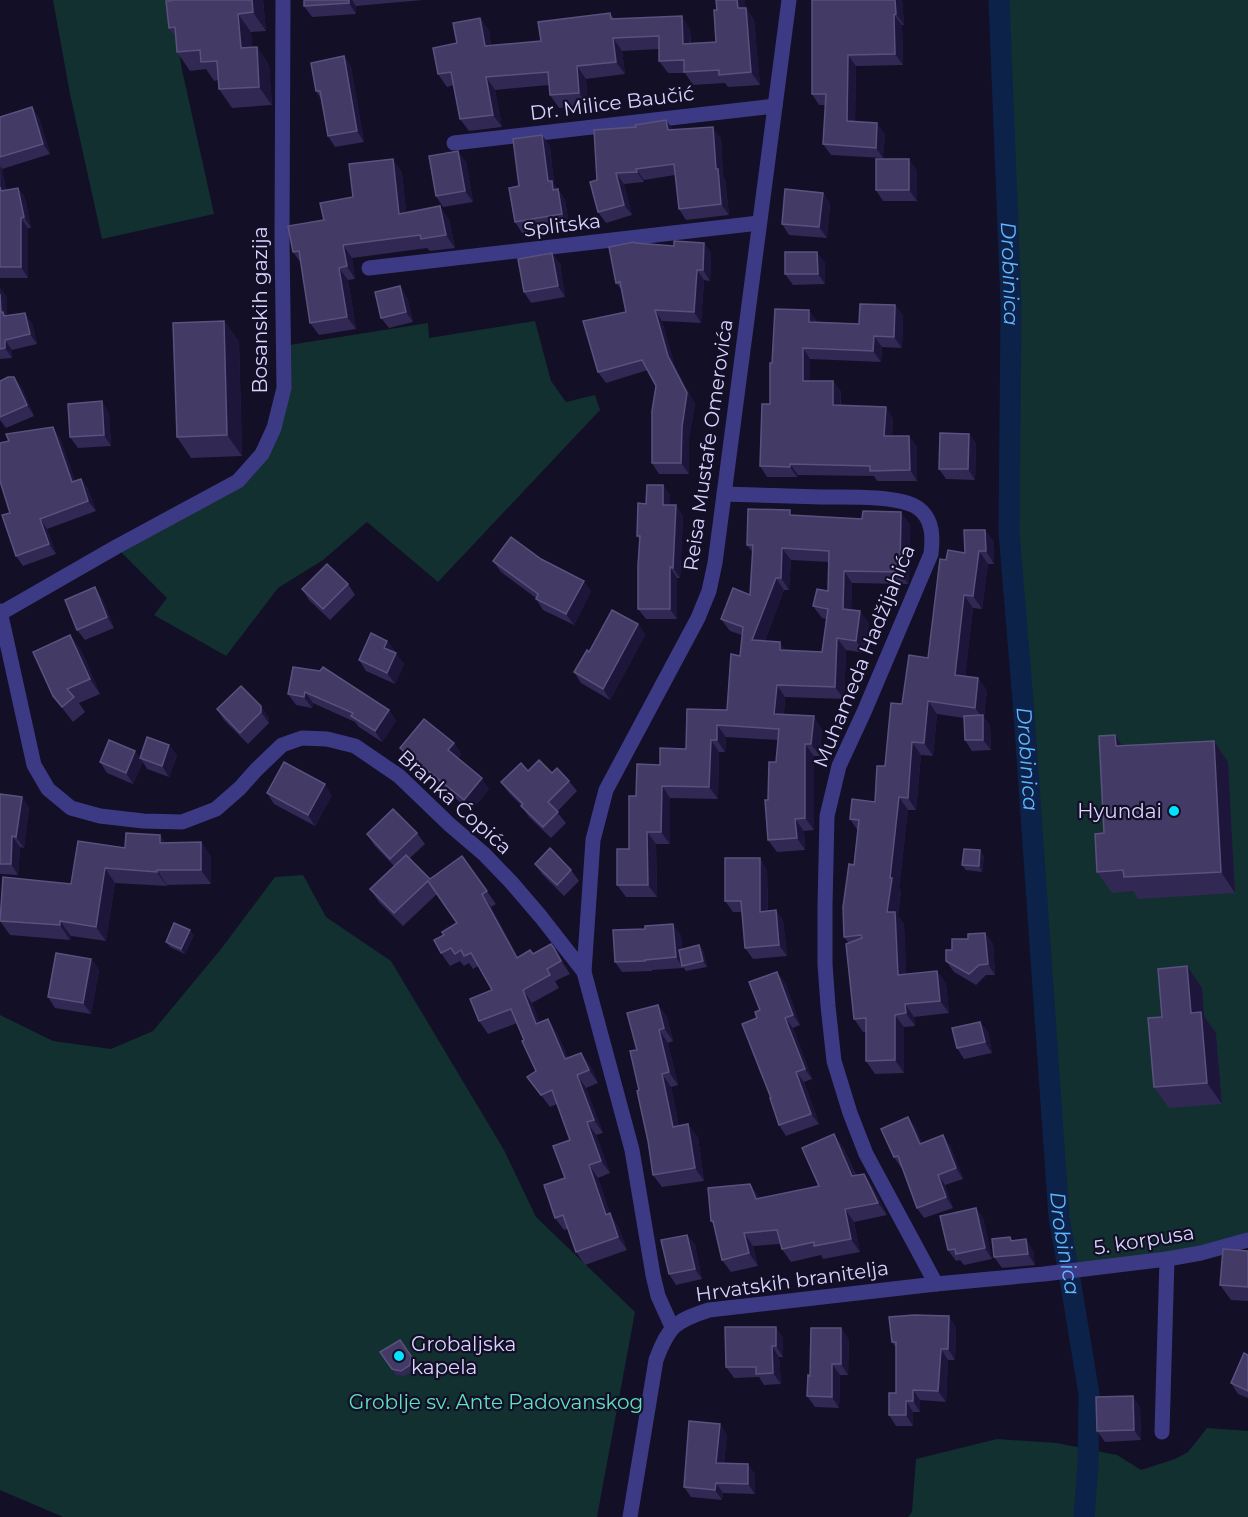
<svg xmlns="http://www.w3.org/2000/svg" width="1248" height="1517" font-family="Montserrat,sans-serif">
<rect width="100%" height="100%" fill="#130f26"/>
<g fill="#12302f">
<path d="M53,0H171L182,70L214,214L102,239L70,94Z"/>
<path d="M999,0H1248V1240L1079,1270L1070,1279L1059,1218L1024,714L1009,533L1011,440L1008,224Z"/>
<path d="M535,321L551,381L566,402L595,395L600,410L438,582L367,522L323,560L278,588L226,656L154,615L167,598L116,547L238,481L274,428L283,346L428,323L429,338Z"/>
<path d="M303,875L326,917L391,961L504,1150L536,1217L635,1312L597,1517H63L0,1490V1015L53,1041L111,1049L153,1031L221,949L275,877Z"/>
<path d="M1207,1428L1248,1431V1517H908L912,1512L916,1459L997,1439L1057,1443L1117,1455L1141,1470L1175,1459L1188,1452Z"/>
</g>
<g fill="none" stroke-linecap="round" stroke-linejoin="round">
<path stroke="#0c2248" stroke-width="21" id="s1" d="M999,0L1011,304L1009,533L1024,714L1059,1218L1070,1279L1089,1394L1088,1466L1084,1517"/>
<g stroke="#3d3a85" stroke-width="15">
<path d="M454,143L775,106"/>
<path d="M369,268L759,223"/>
<path d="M724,494C756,495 789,496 821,497C844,497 899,495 918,508C933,519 933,537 931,554L864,712L839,766L827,816L825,906V964L828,1006L834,1061L850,1113L866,1154L936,1284"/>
<path d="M0,611L34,765L48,789L71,808L100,816L143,821L182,822L216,809L240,788L256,770L282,745L302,738L327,739L355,746L399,776L450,825L484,854L511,882L541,917L584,972"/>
<path d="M1,613L116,547L238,481L262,454L274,428L284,388L282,239L283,0"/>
<path d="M672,1327L658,1296L653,1275L632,1150L584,972L593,840L606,790L698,618L709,591L715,563L789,0"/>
<path d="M1162,1432L1167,1259"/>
</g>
<path stroke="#3d3a85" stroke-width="15" d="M630,1517L656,1360C669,1326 675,1321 709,1310L936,1284L1044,1274L1167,1259L1201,1253L1248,1240"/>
</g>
<g fill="#312854" fill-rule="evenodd">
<path d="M263,0L266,31L251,32L252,47H257L269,65L272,105L232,108L219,89L218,80L214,81L206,69L190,71L177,52L176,37L169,28L170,1Z"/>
<path d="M304,0H423L356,6V14L312,17L304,6Z"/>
<path d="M902,0L904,25H902L903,65L856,66L855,122L885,134L883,158L831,155L823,144L826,105H819L812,94Z"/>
<path d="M746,8L754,20L760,85L728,87L725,83L693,85L685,73H668L659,61V49L622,51L625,74L586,79L588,105L559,108L550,95L549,85L495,90L502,127L469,131L460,119L454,85L447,87L438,74L457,43L480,18L489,31L491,45L541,41L610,13L614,19L690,29L691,43L716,42Z"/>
<path d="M344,56L351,67L364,142L335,147L328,136L321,99L316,91Z"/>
<path d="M32,107L39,118L50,154L2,169L6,190L18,188L25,198L31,228H28V278H0V117Z"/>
<path d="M673,130L721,138L723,177L725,179L729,215L686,220L679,209L675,175L644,180V182L624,184L632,215L606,223L598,212L597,180Z"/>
<path d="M550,146L554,184L565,200L569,225L522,233L515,222L519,186Z"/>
<path d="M466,161L473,202L443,207L436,196Z"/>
<path d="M917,170V201H883L876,190Z"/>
<path d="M402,172L406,213L449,219L455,248L430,251L427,248L352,258L355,279L348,280L356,329L319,335L310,323L301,263L293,252L353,197Z"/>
<path d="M823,193L830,204L827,238L789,235L782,224Z"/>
<path d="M636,243L674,246L704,243L711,253L710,281L704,280L701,323L662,321L675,367L695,404L689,437V474H659L652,463L656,386L648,370L606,383L598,372L626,312L622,290L616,283Z"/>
<path d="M825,262V284L793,285L785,274Z"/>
<path d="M560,263L565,297L531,303L524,292Z"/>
<path d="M0,288L7,298V316L32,323L37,344L12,350V358L0,359Z"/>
<path d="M407,297L413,322L389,328L381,318Z"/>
<path d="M895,305L903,316L902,348L882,347L881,362L810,359V381H833L841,392V405L893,418L892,436L917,446V481H877L874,476L798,475L797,477H767L760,466L770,404L772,363L817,321V322L859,324Z"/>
<path d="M224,321L239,342L242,456L191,458L177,437Z"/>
<path d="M14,377L22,388L34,416L6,428L0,420V417Z"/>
<path d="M109,412L111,446L78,448L70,437Z"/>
<path d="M969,434L976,444L975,480L946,479L939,469Z"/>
<path d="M60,438L75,481L81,479L88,489L96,511L47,529L56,554L23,566L16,556L10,513Z"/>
<path d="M663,485L670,495V505L683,516L680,578H677V619H646L638,609L640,540L637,536L646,504Z"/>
<path d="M794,515L910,524L909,581L908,584L852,583L851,610L869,623L865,653L846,650L844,699L785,697L784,714L822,729L820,756H814V830L804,831L805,850L777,852L768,840V800L776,762L778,740L726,737L725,752H719L718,799L670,798V844H656L657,897H626L617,885L629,849L636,796L660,765L686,749L727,710L740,656L742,635L730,631L721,619L750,595L753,553L747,545ZM791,560L829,562L828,591L813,606L822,618L826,619L822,652L786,650L765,641L784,590H789Z"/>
<path d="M985,530L994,542V564H988L982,609L973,608L965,677L978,678L987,691L984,717L990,726L991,750L972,751L965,740L964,718L937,714L933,756L921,755L916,810H908L899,888L901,891L898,916L904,924L906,974L937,971L946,984L949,1013L914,1017L915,1026L904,1027V1073L875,1074L866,1061V1032H863L854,1019L849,943L844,937L858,831L850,819L875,802L902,704L928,658L946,560L965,553Z"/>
<path d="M541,559L591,591L574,625L543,610L536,599V598L501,572L493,561Z"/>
<path d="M348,584L355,595L330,620L309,600L302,589Z"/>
<path d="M102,598L114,628L85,640L77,630Z"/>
<path d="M638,624L645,635L610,700L581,683L574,672L589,652Z"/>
<path d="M387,641L395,651L394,652L404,664L395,684L366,671L359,660Z"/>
<path d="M81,650L100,694L79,703L85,712L73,722L53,696Z"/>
<path d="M293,667L389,710L396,721L382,742L359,727L355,722L313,703L312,708L296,705L288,694Z"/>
<path d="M241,686L269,717V723L248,744L224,720L217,709Z"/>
<path d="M1115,735L1123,746L1214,741L1228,762L1235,893L1138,899L1133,891L1112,893L1097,872L1104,833Z"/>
<path d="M454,743L461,754L458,758L489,789L471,811L407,759L400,748Z"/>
<path d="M169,745L177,756L169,777L147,769L143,762L133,784L107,773L100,762L140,758Z"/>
<path d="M528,771L552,773L569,781L577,791L557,812L566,823L551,838L529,817L521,805L509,793L501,782Z"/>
<path d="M267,793L332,795L315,826L274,804Z"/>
<path d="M0,794L22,797L29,808L24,848L20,847L18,875L0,874Z"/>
<path d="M417,833L425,844L410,858L430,879L462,856L496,904L491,907L518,957L533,954L562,960L570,974L555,981L559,988L532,1003L539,1022L556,1031L568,1058L590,1065L598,1083L586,1088L603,1133L596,1135L610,1173L598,1178L610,1214L618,1226L627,1250L585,1265L576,1252L568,1229L564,1230L555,1218L565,1178L570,1140L557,1104L550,1107L527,1077L536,1071L524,1040L517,1023L488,1034L479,1021L492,990L478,966L473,969L469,963L464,966L460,961L450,966L441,953L444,935L457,923L437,894L403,926L379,902L370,889L394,866L374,845L367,834Z"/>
<path d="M165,842H201L211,857V884L167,885V886L115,883L106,941L71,936L70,940L10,935L0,921L71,884L125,848Z"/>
<path d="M984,856L982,872L966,870L962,865Z"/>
<path d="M535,864L571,870L579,881L564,896L542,874Z"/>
<path d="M767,869L768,911L776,910L783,921L787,956L753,959L745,948L742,912H733L725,901Z"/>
<path d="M985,933L993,944L995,975H986L976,985L954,972L946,961L952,950L968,939Z"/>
<path d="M194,935L185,954L170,947L166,942Z"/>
<path d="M681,935L682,949L699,945L703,950L707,967L686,971L683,967V968L652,970V971L622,972L615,962Z"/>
<path d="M91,959L99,970L91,1014L55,1008L48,997Z"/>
<path d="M785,982L800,1025L793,1028L812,1079L804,1082L819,1124L786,1136L779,1125L771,1098L757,1018L760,1010Z"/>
<path d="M1202,988L1204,1016L1216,1033L1222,1104L1169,1108L1154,1087Z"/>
<path d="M658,1005L667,1017L673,1041L668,1043L678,1085L671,1087L679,1126L698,1137L704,1181L662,1187L653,1175L637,1050Z"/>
<path d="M980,1022L988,1032L992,1053L964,1059L957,1048Z"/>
<path d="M908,1117L915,1127L922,1143L950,1145L963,1179L945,1185L953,1208L924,1218L917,1208L902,1167L901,1168L894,1157Z"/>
<path d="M843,1147L856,1175L864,1174L872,1186L887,1215L854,1222L860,1252L823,1259L821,1255L791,1262L782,1249L780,1244L753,1246L758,1266L731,1272L722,1260L714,1225L711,1221L750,1184L760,1199L819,1186Z"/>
<path d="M976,1208L983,1218L992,1259L964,1265L960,1260L956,1261L948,1250Z"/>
<path d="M687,1235L695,1245L702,1279L676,1285L669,1274Z"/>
<path d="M1010,1237L1013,1241L1033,1250L1035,1265L1002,1268L994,1257Z"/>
<path d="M1248,1251V1301L1231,1300L1220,1285Z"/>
<path d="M956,1327L955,1360H948L946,1402L920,1400V1412H913V1426H896L889,1415L896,1393V1348L892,1342Z"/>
<path d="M783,1337V1357H779L781,1384L764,1385L759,1377L734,1378L726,1367Z"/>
<path d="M849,1339L848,1375H840L839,1408L815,1407L807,1396L810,1376Z"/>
<path d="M400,1340L415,1361L414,1370L405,1376L396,1375L380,1352Z"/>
<path d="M1248,1355V1398L1238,1394L1231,1383Z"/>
<path d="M1140,1407L1141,1440L1105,1442L1097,1431Z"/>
<path d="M727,1434L724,1463L755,1474V1494L723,1493L722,1500L691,1497L684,1487Z"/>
</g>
<g fill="#1d163a">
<path d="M252,0H263L266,31L253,12Z"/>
<path d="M349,0H352L356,6V14L349,3Z"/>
<path d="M737,0H745L746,15V8L754,20L760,85L751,72Z"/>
<path d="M895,0H902L904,25L896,14Z"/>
<path d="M238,14L251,32L254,66L241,48Z"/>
<path d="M894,15L902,25L903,65L895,54Z"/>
<path d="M682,16L690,29L691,56L683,44Z"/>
<path d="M480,18L489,31L493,58L485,46Z"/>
<path d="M613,38L622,51L625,74L616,62Z"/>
<path d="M257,47L269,65L272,105L259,87Z"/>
<path d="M848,55L856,66L855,132L847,121Z"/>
<path d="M344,56L351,67L364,142L357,131Z"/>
<path d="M577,66L586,79L588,105L579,93Z"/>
<path d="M486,77L495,90L502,127L493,115Z"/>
<path d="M32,107L39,118L50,154L43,144Z"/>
<path d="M666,120L674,131L668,130Z"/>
<path d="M877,123L885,134L883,158L876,148Z"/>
<path d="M713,127L721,138L723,177L725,179L729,215L721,204L716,169Z"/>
<path d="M542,135L550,146L554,184L565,200L569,225L562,214L548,181Z"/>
<path d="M458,151L466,161L473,202L465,191Z"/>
<path d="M393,159L402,172L408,227L399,214Z"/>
<path d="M909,159L917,170V201L909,190Z"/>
<path d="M0,166L2,169L8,202L1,191Z"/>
<path d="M636,169L644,180V182L637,172Z"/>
<path d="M616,173L624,184L632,215L624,205Z"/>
<path d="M18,188L25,198L31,228L24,217Z"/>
<path d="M823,193L830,204L827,238L819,227Z"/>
<path d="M440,206L449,219L455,248L446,235Z"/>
<path d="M21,218L28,228V278L21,267Z"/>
<path d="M704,243L711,253L710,281L703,270Z"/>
<path d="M343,245L352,258L355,279L347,266Z"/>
<path d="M817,252L825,262V284L818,274Z"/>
<path d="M552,253L560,263L565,297L558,286Z"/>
<path d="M339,268L348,280L356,329L347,317Z"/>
<path d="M697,270L704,280L701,323L694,312Z"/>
<path d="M400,286L407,297L413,322L406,312Z"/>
<path d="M0,288L7,298V318L10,326L1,312Z"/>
<path d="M895,305L903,316L902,348L894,337Z"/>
<path d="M655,310L662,321L675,367L695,404L689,437V474L681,463L668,356Z"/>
<path d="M809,310L817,321L816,332L809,322Z"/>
<path d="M25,313L32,323L37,344L30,334Z"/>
<path d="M224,321L239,342L242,456L227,435Z"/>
<path d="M874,336L882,347L881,362L873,351Z"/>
<path d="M5,340L12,350V358L5,348Z"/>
<path d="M803,348L810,359V391L803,381Z"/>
<path d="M14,377L22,388L34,416L27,405Z"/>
<path d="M833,381L841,392L840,415L833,405Z"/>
<path d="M102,401L109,412L111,446L104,435Z"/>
<path d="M886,407L893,418L892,447L884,436Z"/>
<path d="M53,427L60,438L79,492L72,482Z"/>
<path d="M969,434L976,444L975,480L968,469Z"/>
<path d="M909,436L917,446V481L910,470Z"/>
<path d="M790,464L798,475L797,477L790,467Z"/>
<path d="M81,479L88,489L96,511L88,501Z"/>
<path d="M663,485L670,495V515L663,505Z"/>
<path d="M676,505L683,516L680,578L673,568Z"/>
<path d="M901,512L910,524L909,581L908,584L899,572Z"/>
<path d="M40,519L47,529L56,554L49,544Z"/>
<path d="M985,530L994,542V564L986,551Z"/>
<path d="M782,548L791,560L789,590L781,578Z"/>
<path d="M979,551L988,564L982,609L973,596Z"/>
<path d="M670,567L677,578V619L670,609Z"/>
<path d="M844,571L852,583L851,621L843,609Z"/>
<path d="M776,578L784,590L761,652L752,640Z"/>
<path d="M584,581L591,591L574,625L566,614Z"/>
<path d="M95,587L102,598L114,628L107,617Z"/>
<path d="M964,595L973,608L964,688L955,675Z"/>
<path d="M860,611L869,623L865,653L856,641Z"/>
<path d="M638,624L645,635L610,700L603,689Z"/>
<path d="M70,635L81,650L100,694L90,679Z"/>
<path d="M837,638L846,650L844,699L835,687Z"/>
<path d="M387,641L395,651L391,658L384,648Z"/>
<path d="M780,642L789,655L780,650Z"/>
<path d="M396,653L404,664L395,684L387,673Z"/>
<path d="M978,678L987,691L984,717L990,726L991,750L983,740V719L975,708Z"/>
<path d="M777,685L785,697L783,726L774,714Z"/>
<path d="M305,692L313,703L312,708L304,697Z"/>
<path d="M928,701L937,714L933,756L924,743Z"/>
<path d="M261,706L269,717V723L261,712Z"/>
<path d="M389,710L396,721L382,742L375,731Z"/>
<path d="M814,716L822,729L820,756L811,744Z"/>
<path d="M717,725L726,737L725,752L717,740Z"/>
<path d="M1115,735L1130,756L1116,746Z"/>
<path d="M711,740L719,752L718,799L709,787Z"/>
<path d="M1214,741L1228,762L1235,893L1221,872Z"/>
<path d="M912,742L921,755L916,810L908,798Z"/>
<path d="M454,743L461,754L456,761L448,750Z"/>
<path d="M805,744L814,756V830L805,818Z"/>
<path d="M169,745L177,756L169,777L162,766Z"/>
<path d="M135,751L143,762L133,784L126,773Z"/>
<path d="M482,778L489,789L471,811L464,800Z"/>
<path d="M325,784L332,795L315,826L308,815Z"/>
<path d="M662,786L670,798V844L661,832Z"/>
<path d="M22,797L29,808L24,848L16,837Z"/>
<path d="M899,797L908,810L899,888L901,891L898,916L904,924L907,988L898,975L887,912L890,878Z"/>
<path d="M795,819L804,831L805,850L797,838Z"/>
<path d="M647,832L656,844L657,897L648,885Z"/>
<path d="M160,835L170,849L160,843Z"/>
<path d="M12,836L20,847L18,875L11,864Z"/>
<path d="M201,842L211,857V884L201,870Z"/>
<path d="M980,850L984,856L982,872L979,866Z"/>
<path d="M760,858L767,869L768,922L760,912Z"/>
<path d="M105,868L115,883L106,941L96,927Z"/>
<path d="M157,870L167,885V886L157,872Z"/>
<path d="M482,894L491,907L525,970L517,958Z"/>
<path d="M776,910L783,921L787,956L779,945Z"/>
<path d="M60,921L71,936L70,940L60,925Z"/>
<path d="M673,924L681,935L683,968L676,957Z"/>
<path d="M190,930L194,935L185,954L181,949Z"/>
<path d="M985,933L993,944L995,975L988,964Z"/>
<path d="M699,945L703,950L707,967L703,961Z"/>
<path d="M554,948L562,960L570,974L561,961Z"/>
<path d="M91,959L99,970L91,1014L83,1003Z"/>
<path d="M1187,966L1202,988L1204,1016L1216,1033L1222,1104L1207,1083L1191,1013Z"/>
<path d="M937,971L946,984L949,1013L940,1001Z"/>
<path d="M777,972L785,982L800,1025L793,1015Z"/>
<path d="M523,990L532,1003L545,1037L536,1024Z"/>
<path d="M905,1004L914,1017L915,1026L906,1013Z"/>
<path d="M658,1005L667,1017L673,1041L664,1028Z"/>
<path d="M895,1015L904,1027V1073L895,1060Z"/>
<path d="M785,1018L793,1028L812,1079L805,1069Z"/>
<path d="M548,1019L556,1031L574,1072L565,1059Z"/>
<path d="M980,1022L988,1032L992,1053L985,1042Z"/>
<path d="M659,1030L668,1043L678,1085L669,1072Z"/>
<path d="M581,1053L590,1065L598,1083L589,1070Z"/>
<path d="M796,1072L804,1082L819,1124L811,1114Z"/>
<path d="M662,1074L671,1087L682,1140L673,1127Z"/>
<path d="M577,1075L586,1088L603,1133L594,1120Z"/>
<path d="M908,1117L915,1127L927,1154L920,1144Z"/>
<path d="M587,1122L596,1135L610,1173L601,1161Z"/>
<path d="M688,1124L698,1137L704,1181L695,1168Z"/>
<path d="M834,1134L843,1147L861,1189L852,1176Z"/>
<path d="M943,1135L950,1145L963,1179L956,1168Z"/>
<path d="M589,1165L598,1178L610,1214L618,1226L627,1250L618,1237L606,1215Z"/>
<path d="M864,1174L872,1186L887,1215L878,1203Z"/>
<path d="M938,1175L945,1185L953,1208L946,1197Z"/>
<path d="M750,1184L759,1197L765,1212L756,1199Z"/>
<path d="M976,1208L983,1218L992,1259L985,1248Z"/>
<path d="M845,1209L854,1222L860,1252L851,1239Z"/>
<path d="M744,1233L753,1246L758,1266L749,1253Z"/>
<path d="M687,1235L695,1245L702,1279L695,1269Z"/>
<path d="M1026,1239L1033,1250L1035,1265L1028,1254Z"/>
<path d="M949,1316L956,1327L955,1360L948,1349Z"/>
<path d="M776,1327L783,1337V1357L776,1346Z"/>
<path d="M841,1328L849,1339L848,1375L841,1364Z"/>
<path d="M772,1346L779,1357L781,1384L773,1373Z"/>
<path d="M941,1349L948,1360L946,1402L938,1391Z"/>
<path d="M411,1356L415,1361L414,1370L410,1365Z"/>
<path d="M832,1364L840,1375L839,1408L832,1397Z"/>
<path d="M913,1390L920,1400V1412L913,1401Z"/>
<path d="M1133,1396L1140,1407L1141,1440L1134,1430Z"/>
<path d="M906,1401L913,1412V1426L906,1415Z"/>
<path d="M720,1424L727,1434L723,1473L716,1463Z"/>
<path d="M748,1464L755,1474V1494L748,1484Z"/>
<path d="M716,1483L723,1493L722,1500L715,1490Z"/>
</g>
<g fill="#433a66" stroke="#5a527e" stroke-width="1.5" fill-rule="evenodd">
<path d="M170,0H252L253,12L238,14L241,48L257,47L259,87L219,89L217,61L201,62L200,50L177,52L175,27L169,28L166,1H170Z"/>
<path d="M304,0H349V3L304,6Z"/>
<path d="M716,0H737L738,8H746L751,72L719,75V70L684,72V60L659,61V36L613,38L616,62L577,66L579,93L550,95L548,72L486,77L493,115L460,119L451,72L438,74L433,48L457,43L453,23L480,18L485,46L541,41L538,22L610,13L611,19L682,16L683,44L716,42L714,10H717Z"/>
<path d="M812,0H895L896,14L894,15L895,54L848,55L847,121L877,123L876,148L823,144L826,94H812Z"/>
<path d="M344,56L357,131L328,136L320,91H316L311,63Z"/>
<path d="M32,107L43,144L0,157V117Z"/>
<path d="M666,120L668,130L713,127L716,169H718L721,204L679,209L674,164L636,169L637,172L616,173L624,205L598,212L590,182L597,180L594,130L636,127L635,125Z"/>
<path d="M542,135L548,181H552L553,190L558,189L562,214L515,222L509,188L519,186L513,139Z"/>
<path d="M458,151L465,191L436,196L429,156Z"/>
<path d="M393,159L399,214L440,206L446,235L421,239L420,235L343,245L347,266L339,268L347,317L310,323L299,251L293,252L288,226L324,220L320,203L353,197L349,164Z"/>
<rect x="876" y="159" width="33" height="31"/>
<path d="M0,187L1,191L18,188L24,217L21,218V267H0Z"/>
<path d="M785,189L823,193L819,227L782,224Z"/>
<path d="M674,241L704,243L703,270H697L694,312L655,310L668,356L687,393L682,427L681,463H652V411L656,386L642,360L598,372L583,321L626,312L620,282L616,283L609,247L634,242L635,243L674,246Z"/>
<path d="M785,252H817L818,274H785Z"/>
<path d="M552,253L558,286L524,292L518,259Z"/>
<path d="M400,286L406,312L381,318L375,292Z"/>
<path d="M0,294L1,312H3L4,316L25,313L30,334L5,340V348L0,349Z"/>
<path d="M860,304L895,305L894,337L874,336L873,351L803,348V381H833V405L886,407L884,436H909L910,470L870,471V466L790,464V467L760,466L762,404H770V363H772L775,309L809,310V322L859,324Z"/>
<path d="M224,321L227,435L177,437L173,323Z"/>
<path d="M8,377H14L27,405L0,417V381Z"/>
<path d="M102,401L104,435L70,437L68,404Z"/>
<path d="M53,427L72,482L81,479L88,501L40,519L49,544L16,556L2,515L10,513L0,481V443L9,441L6,434Z"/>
<path d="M940,433L969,434L968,469H939Z"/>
<path d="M647,485H663V505H676L673,568L670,567V609H638V565L640,536H637L638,503L646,504Z"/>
<path d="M748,509L790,510V515L862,519L863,511L901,512L900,569L899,572L844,571L843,609L860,611L856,641L837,638L835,687L777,685L774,714L814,716L811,744H805V818L795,819L797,838L768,840L765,800H768L769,762H776L779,729L717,725V740H711L709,787L662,786L661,832H647L648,885H617V849H629V796H636L637,764L660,765V748L686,749L687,709L727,710L731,654L740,656L743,627L721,619L733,588L750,595L753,545H747ZM782,548L829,551L828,591L817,589L813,606L828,609L822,652L780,650V642L752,640L776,578H781Z"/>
<path d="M964,530H985L986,551H979L973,596L964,595L955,675L978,678L975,708L928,701L924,743L912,742L908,798L899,797L890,878H892L887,912H895L898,975L937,971L940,1001L905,1004L906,1013L895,1015V1060L866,1061V1018L854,1019L846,944L862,938L861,935L844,937L843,907L849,864L854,865L859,820L850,819L852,799L875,802L877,766H885L891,703L902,704L909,655L928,658L940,559L946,560L948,550L965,553Z"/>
<path d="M511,537L541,559L584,581L566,614L536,599L538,594L493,561Z"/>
<path d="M327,564L348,584L323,609L302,589Z"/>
<path d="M95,587L107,617L77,630L65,600Z"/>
<path d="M612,610L638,624L603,689L574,672L587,650L589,652Z"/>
<path d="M371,633L387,641L384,648L396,653L387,673L359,660Z"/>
<path d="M70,635L90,679L67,689L74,697L62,707L53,696L33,652Z"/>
<path d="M293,667L320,671L323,667L389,710L375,731L351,716L353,713L305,692L304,697L288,694Z"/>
<path d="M241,686L261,706V712L240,733L217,709Z"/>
<path d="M983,715V740H965L964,716Z"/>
<path d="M424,719L454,743L448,750L482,778L464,800L400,748Z"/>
<path d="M1115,735L1116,746L1214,741L1221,872L1124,877L1123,870L1097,872L1095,834L1104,833L1099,736Z"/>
<path d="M147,737L169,745L162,766L140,758Z"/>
<path d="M109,740L135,751L126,773L100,762Z"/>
<path d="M539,760L552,773L557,768L569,781L548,802L558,812L543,827L521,806L523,804L501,782L521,763L528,771Z"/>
<path d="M284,762L325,784L308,815L267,793Z"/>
<path d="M0,794L22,797L16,837L12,836L11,864H0Z"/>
<path d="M393,809L417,833L390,859L367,834Z"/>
<path d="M126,833L160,835V843L201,842V870H157V872L105,868L96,927L60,921V925L0,921L3,877L71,884L78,841L125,848Z"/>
<path d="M550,848L571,870L557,885L535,864Z"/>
<path d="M964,849L980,850L979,866L962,865Z"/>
<path d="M406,855L430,879L462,856L487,891L482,894L517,958L530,950L533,954L551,944L554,948L561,961L547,969L550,975L523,990L536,1024L548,1019L565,1059L581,1053L589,1070L577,1075L594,1120L587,1122L601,1161L589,1165L606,1215L610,1213L618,1237L576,1252L563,1215L555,1218L544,1185L565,1178L553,1146L570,1140L552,1090L541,1095L527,1077L536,1071L522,1041L524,1040L511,1009L479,1021L470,999L492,990L471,953L464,956L461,950L455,954L451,948L441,953L434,940L444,935L442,932L457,923L428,881L394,913L370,889Z"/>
<path d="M725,858H760V912L776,910L779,945L745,948L741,901H725Z"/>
<path d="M174,923L190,930L181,949L166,942Z"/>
<path d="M673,924L676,957L645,960V961L615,962L613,930L645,929V926Z"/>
<path d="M985,933L988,964L979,965L969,974L946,961V950H952V939H968V934Z"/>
<path d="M699,945L703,961L682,966L679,950Z"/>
<path d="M56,953L91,959L83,1003L48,997Z"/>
<path d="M1187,966L1191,1013L1201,1012L1207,1083L1154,1087L1148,1018L1162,1017L1158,969Z"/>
<path d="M777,972L793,1015L785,1018L805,1069L796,1072L811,1114L779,1125L770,1098H771L742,1024L757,1018L755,1012L760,1010L749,982Z"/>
<path d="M658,1005L664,1028L659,1030L669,1072L662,1074L673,1127L688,1124L695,1168L653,1175L648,1141L637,1091L639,1090L630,1051L637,1050L627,1013Z"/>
<path d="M980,1022L985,1042L957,1048L952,1028Z"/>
<path d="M908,1117L920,1144L943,1135L956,1168L938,1175L946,1197L917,1208L898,1156L894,1157L881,1129Z"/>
<path d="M834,1134L852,1176L864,1174L878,1203L845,1209L851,1239L814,1246V1242L782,1249L777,1230L744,1233L749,1253L722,1260L713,1221H711L708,1188L750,1184L756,1199L819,1186L802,1148Z"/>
<path d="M976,1208L985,1248L956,1254L955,1249L948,1250L940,1216Z"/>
<path d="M687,1235L695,1269L669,1274L661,1240Z"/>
<path d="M1010,1237L1011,1241L1026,1239L1028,1254L994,1257L992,1239Z"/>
<path d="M1223,1249L1248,1251V1287L1220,1285Z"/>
<path d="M914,1315L949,1316L948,1349H941L938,1391L913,1390V1401H906V1415H889V1393H896V1342H892L889,1317Z"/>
<path d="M725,1327H776V1346H772L773,1373L756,1374V1367H726Z"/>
<path d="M811,1328H841V1364H832V1397L807,1396L808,1375L810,1376Z"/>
<path d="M400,1340L411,1356L410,1365L401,1371L392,1369L380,1352Z"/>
<path d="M1244,1353L1248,1355V1391L1231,1383Z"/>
<path d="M1133,1396L1134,1430L1097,1431L1096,1397Z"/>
<path d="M689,1421L720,1424L716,1463L748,1464V1484L716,1483L715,1490L684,1487Z"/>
</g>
<g fill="#00e5ff" stroke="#130f26" stroke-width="2">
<circle cx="1174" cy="811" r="6"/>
<circle cx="399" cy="1356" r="6"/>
</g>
<g text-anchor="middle" stroke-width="4.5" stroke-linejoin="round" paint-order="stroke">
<g font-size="20" fill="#d9d4ff" stroke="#130f26">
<text transform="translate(612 103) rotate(-7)" y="7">Dr. Milice Baučić</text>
<text transform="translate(562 225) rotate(-7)" y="7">Splitska</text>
<text transform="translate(260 310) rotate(-90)" y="7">Bosanskih gazija</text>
<text transform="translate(708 445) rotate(-82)" y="7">Reisa Mustafe Omerovića</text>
<text transform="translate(864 656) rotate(-68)" y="7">Muhameda Hadžijahića</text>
<text transform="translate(455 802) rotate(42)" y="7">Branka Ćopića</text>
<text transform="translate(1144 1240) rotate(-9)" y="7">5. korpusa</text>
<text transform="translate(792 1281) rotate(-8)" y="7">Hrvatskih branitelja</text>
</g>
<g font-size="20" fill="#d9d4ff" stroke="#130f26" text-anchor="end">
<text x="1162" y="818">Hyundai</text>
<text x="411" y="1351" text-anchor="start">Grobaljska<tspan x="411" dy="23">kapela</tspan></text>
</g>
<g font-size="20" fill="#5fe0c0" stroke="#130f26">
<text x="496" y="1409">Groblje sv. Ante Padovanskog</text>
</g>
<g font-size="21" font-style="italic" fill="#62b6ff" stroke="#130f26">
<text dy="7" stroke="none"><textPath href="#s1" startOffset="274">Drobinica</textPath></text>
<text dy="7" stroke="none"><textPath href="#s1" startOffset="760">Drobinica</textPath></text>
<text dy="7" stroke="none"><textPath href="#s1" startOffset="1246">Drobinica</textPath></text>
</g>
</g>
</svg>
